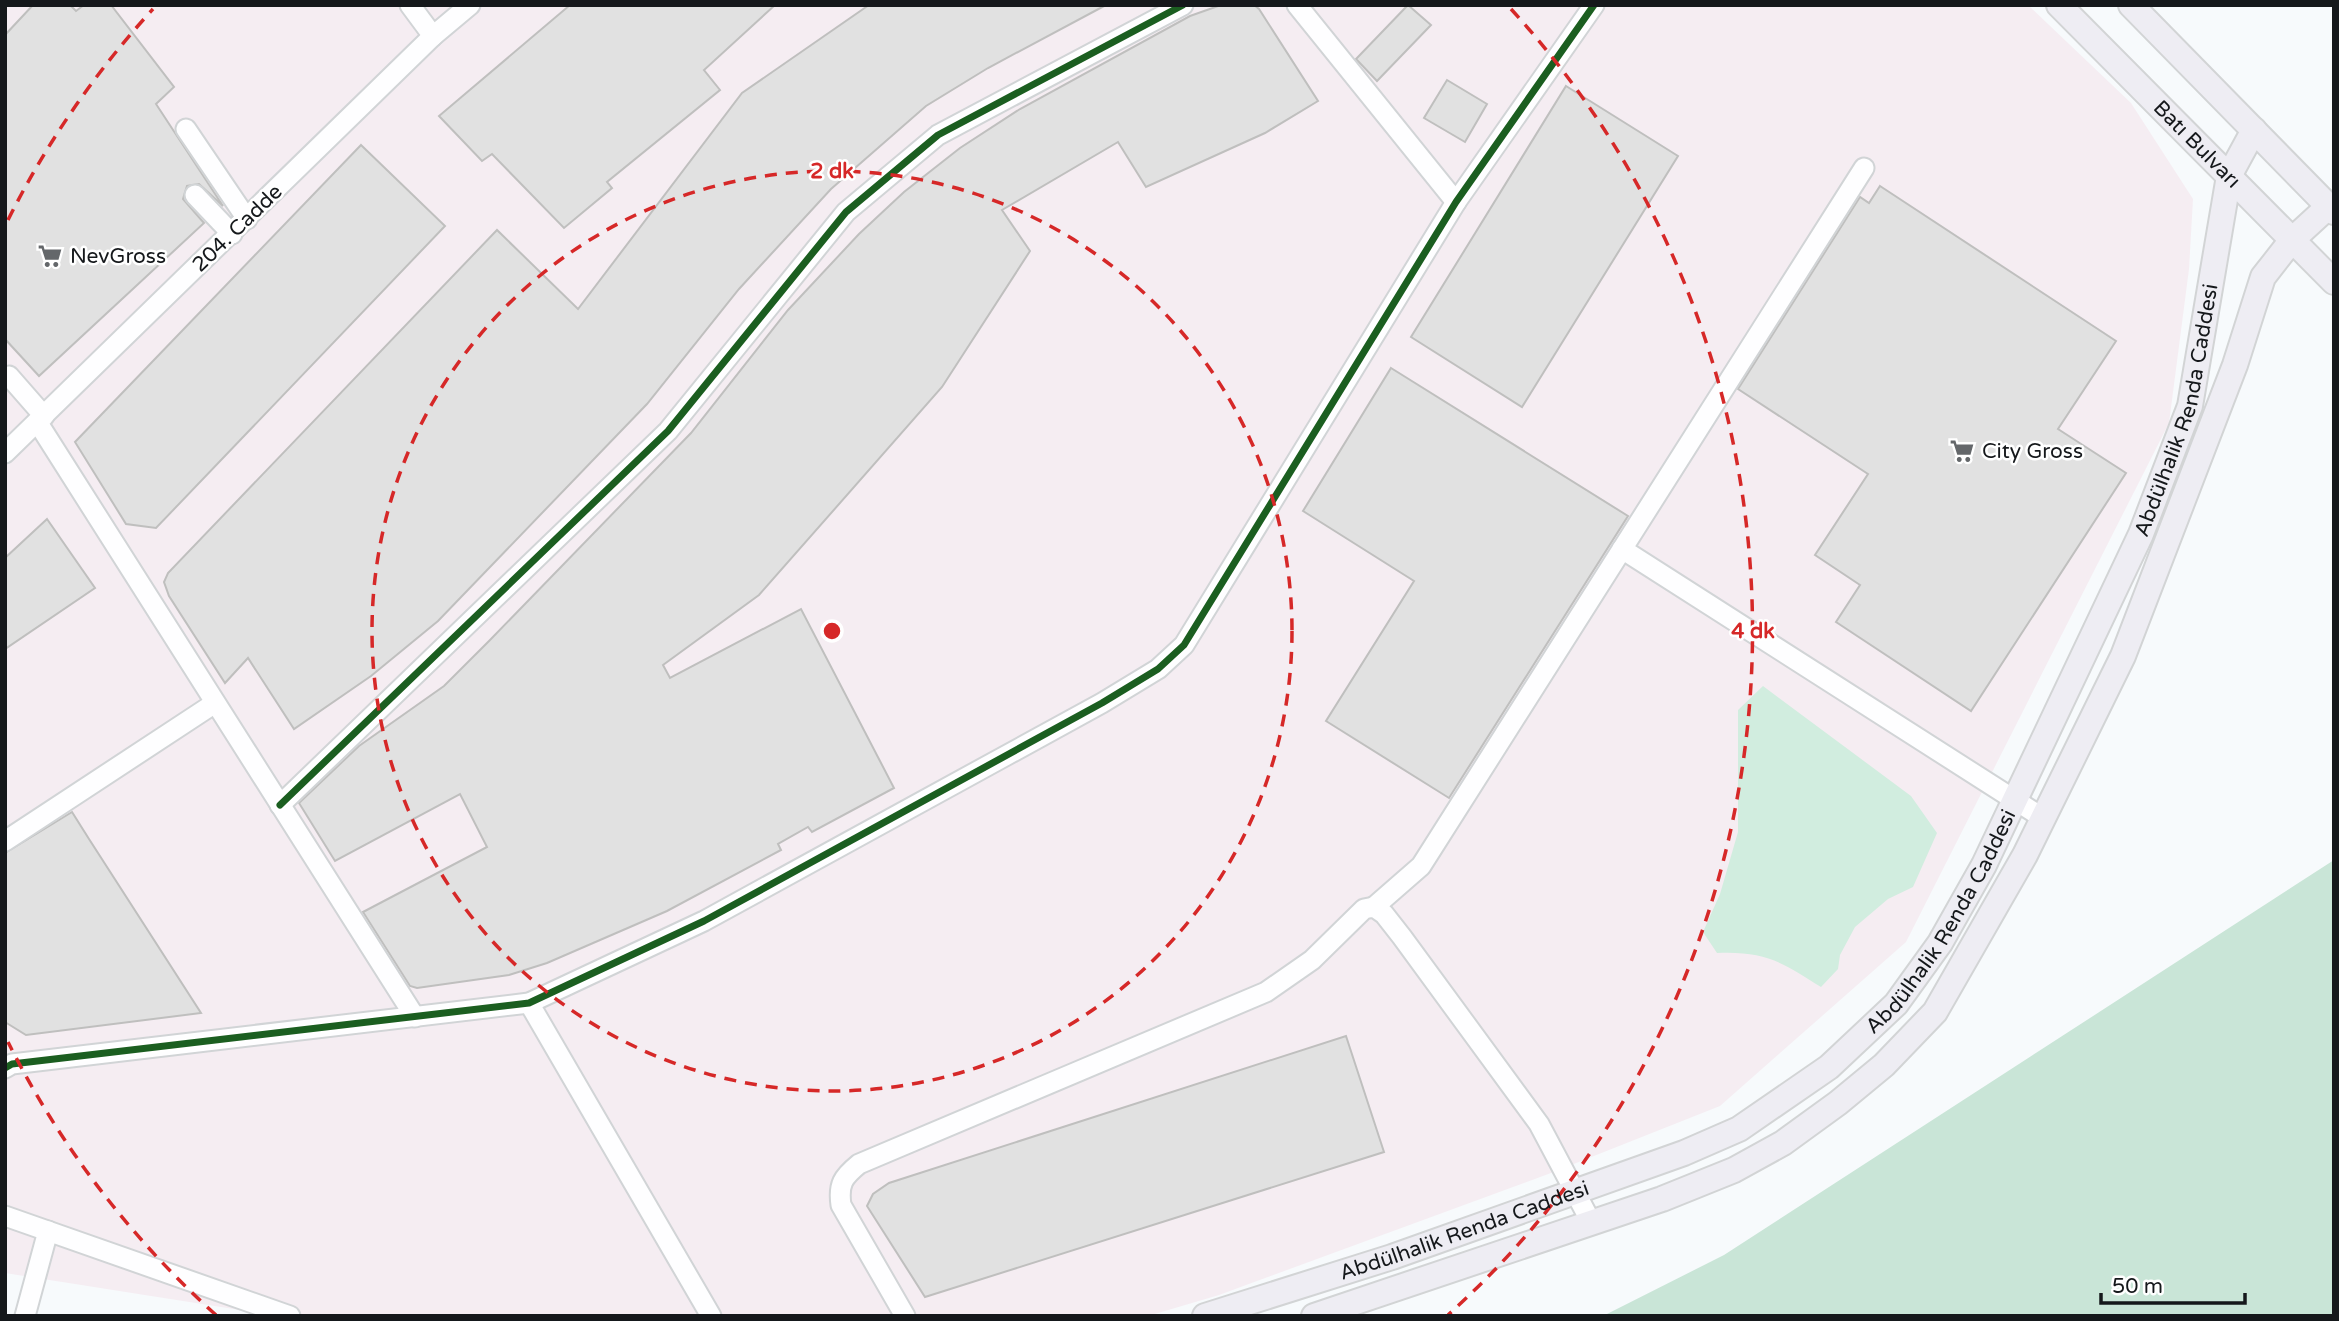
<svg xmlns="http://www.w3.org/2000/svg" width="2339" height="1321" font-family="'Varela Round',sans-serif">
<rect width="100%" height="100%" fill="#f7fafc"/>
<path fill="#f5edf2" d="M5,5H2028L2131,103L2193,199L2189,269L2169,423L1906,942L1720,1106L1551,1173L1219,1295L1148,1316H279L5,1273Z"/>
<path fill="#d1eddf" d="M1763,686L1911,796L1937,833L1913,887L1888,899L1855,927L1840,955L1838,969L1821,987C1782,962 1765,951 1717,953L1703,932L1720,894L1738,832V710Z"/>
<path fill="#c9e5d7" d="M2334,860V1316H1603L1724,1255Z"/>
<g fill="#e1e1e1" stroke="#bfbfbe" stroke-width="2">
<path d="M33,5H70L76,11L84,5H111L174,87L156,104L223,206L199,184L187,186L183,199L204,223L39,376L5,339V35Z"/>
<path d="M570,5H775L704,70L720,90L607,182L612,188L564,228L492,154L482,161L439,116Z"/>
<path d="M869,5H1106L988,68L926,106L831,189L739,289L647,404L438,621L371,676L294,729L248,658L225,683L169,596L164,582L168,573L497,230L578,309L742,93Z"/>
<path d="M1221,5H1254L1259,9L1318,101L1265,133L1146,187L1118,142L1002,210L1030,251L942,387L759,595L663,665L670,678L801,609L894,788L812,832L808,827L778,844L781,850L667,911L547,963L509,975L417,988L410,986L363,912L487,847L460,794L335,861L299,803L359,746L444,686L490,640L691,433L788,310L859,234L904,192L960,148L1020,109L1190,16Z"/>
<path d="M1408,5L1431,25L1377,81L1356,59Z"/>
<path d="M1447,80L1487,104L1465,142L1424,118Z"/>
<path d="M1566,86L1678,156L1522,407L1411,337Z"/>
<path d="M361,145L445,226L156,528L126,524L75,442Z"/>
<path d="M1880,186L2116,341L2058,429L2126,473L1971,711L1836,622L1860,585L1815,555L1868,474L1738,389L1860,197L1869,203Z"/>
<path d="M1391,368L1628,516L1449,798L1326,721L1414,581L1303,511Z"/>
<path d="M47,519L95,588L5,649V558Z"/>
<path d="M72,812L89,839L201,1013L26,1035L5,1022V853Z"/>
<path d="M1346,1036L1384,1152L925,1297L867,1206L873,1194L889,1183Z"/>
</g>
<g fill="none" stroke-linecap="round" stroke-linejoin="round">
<g stroke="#d1d4d6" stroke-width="23">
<g id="minor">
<path d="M410,5L433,36"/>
<path d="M1297,5L1456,202"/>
<path d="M186,129L247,219"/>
<path d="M195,195L232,234"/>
<path d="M9,376L44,416"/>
<path d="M38,423L415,1017"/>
<path d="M5,453L433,36L470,5"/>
<path d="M1622,549L2043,818"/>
<path d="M280,805L668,431L846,212L938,135L1183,5"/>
<path d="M5,841L215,703"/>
<path d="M1374,907L1421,866L1864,168"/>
<path d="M529,1003L711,1316"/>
<path d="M5,1068L12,1064L529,1003L704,921L1102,703L1158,669L1184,645L1456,202L1594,5"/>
<path d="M5,1216L290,1316"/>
<path d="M25,1316L48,1231"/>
<path d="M905,1316L841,1205C838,1184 843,1177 859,1164L1266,992L1312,960L1364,909L1374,907L1384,914L1402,937L1539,1124L1591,1222"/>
</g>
</g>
<g stroke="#d2d4d5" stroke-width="28">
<g id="major">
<path id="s1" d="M2059,5L2334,282"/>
<path d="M2131,5L2334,212"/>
<path id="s2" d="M1205,1316L1392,1257L1684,1153L1739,1129L1829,1067L1896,1004L1940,943L1984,865L2141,534L2190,406L2229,176L2254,130"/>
<path d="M1314,1316L1662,1199L1734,1170L1783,1143L1838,1103L1884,1065L1935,1012L2025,855L2123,656L2235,365L2263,277L2292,240L2329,206"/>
</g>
</g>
<use href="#minor" stroke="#fefeff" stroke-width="19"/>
<use href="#major" stroke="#eeedf3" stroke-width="24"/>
<g stroke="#fff" stroke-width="11">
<g id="cycleway">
<path d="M280,805L668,431L846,212L938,135L1183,5"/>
<path d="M5,1068L12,1064L529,1003L704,921L1102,703L1158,669L1184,645L1456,202L1594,5"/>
</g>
</g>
<use href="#cycleway" stroke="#1b5e20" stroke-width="7"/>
</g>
<g fill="none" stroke="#d62828" stroke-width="3.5" stroke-dasharray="12 9">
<circle cx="832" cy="631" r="460"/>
<path d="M216 1315A921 921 0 0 1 8 1042M8 220A921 921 0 0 1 153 9M1511 9A921 921 0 0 1 1448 1315"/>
</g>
<defs>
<g id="supermarket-bare" transform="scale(1.89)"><path d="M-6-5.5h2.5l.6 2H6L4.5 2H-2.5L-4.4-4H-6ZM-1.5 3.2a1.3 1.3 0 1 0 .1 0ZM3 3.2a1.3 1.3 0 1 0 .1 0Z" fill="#64676a" stroke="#fff" stroke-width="2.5" paint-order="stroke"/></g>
</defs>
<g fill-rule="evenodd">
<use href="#supermarket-bare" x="50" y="256"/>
<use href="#supermarket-bare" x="1962" y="451"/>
</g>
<g text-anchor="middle" stroke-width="5" stroke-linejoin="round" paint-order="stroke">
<g font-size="21" fill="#15181b" stroke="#fff">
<text dy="7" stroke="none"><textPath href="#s1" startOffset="196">Batı Bulvarı</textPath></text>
<text transform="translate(237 228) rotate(-44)" y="7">204. Cadde</text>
<text dy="7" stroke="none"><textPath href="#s2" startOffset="1428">Abdülhalik Renda Caddesi</textPath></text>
<text dy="7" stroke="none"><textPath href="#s2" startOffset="861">Abdülhalik Renda Caddesi</textPath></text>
<text dy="7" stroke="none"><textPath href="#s2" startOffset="273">Abdülhalik Renda Caddesi</textPath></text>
</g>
<g font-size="21" fill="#15181b" stroke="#fff" text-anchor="start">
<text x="70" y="263">NevGross</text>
<text x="1982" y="458">City Gross</text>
</g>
</g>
<circle cx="832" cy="631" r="10" fill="#d62828" stroke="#fff" stroke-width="3.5"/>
<g font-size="21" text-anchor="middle" font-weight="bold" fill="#d62828" stroke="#fff" stroke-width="5" stroke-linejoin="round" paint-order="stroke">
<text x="832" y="178">2 dk</text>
<text x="1753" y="638">4 dk</text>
</g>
<rect width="2339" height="1321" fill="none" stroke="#15181b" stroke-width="14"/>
<path d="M2101 1293v10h144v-10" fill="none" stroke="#15181b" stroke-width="3.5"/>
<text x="2112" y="1293" font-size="21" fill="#15181b" stroke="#ffffff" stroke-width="5" paint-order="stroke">50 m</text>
</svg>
